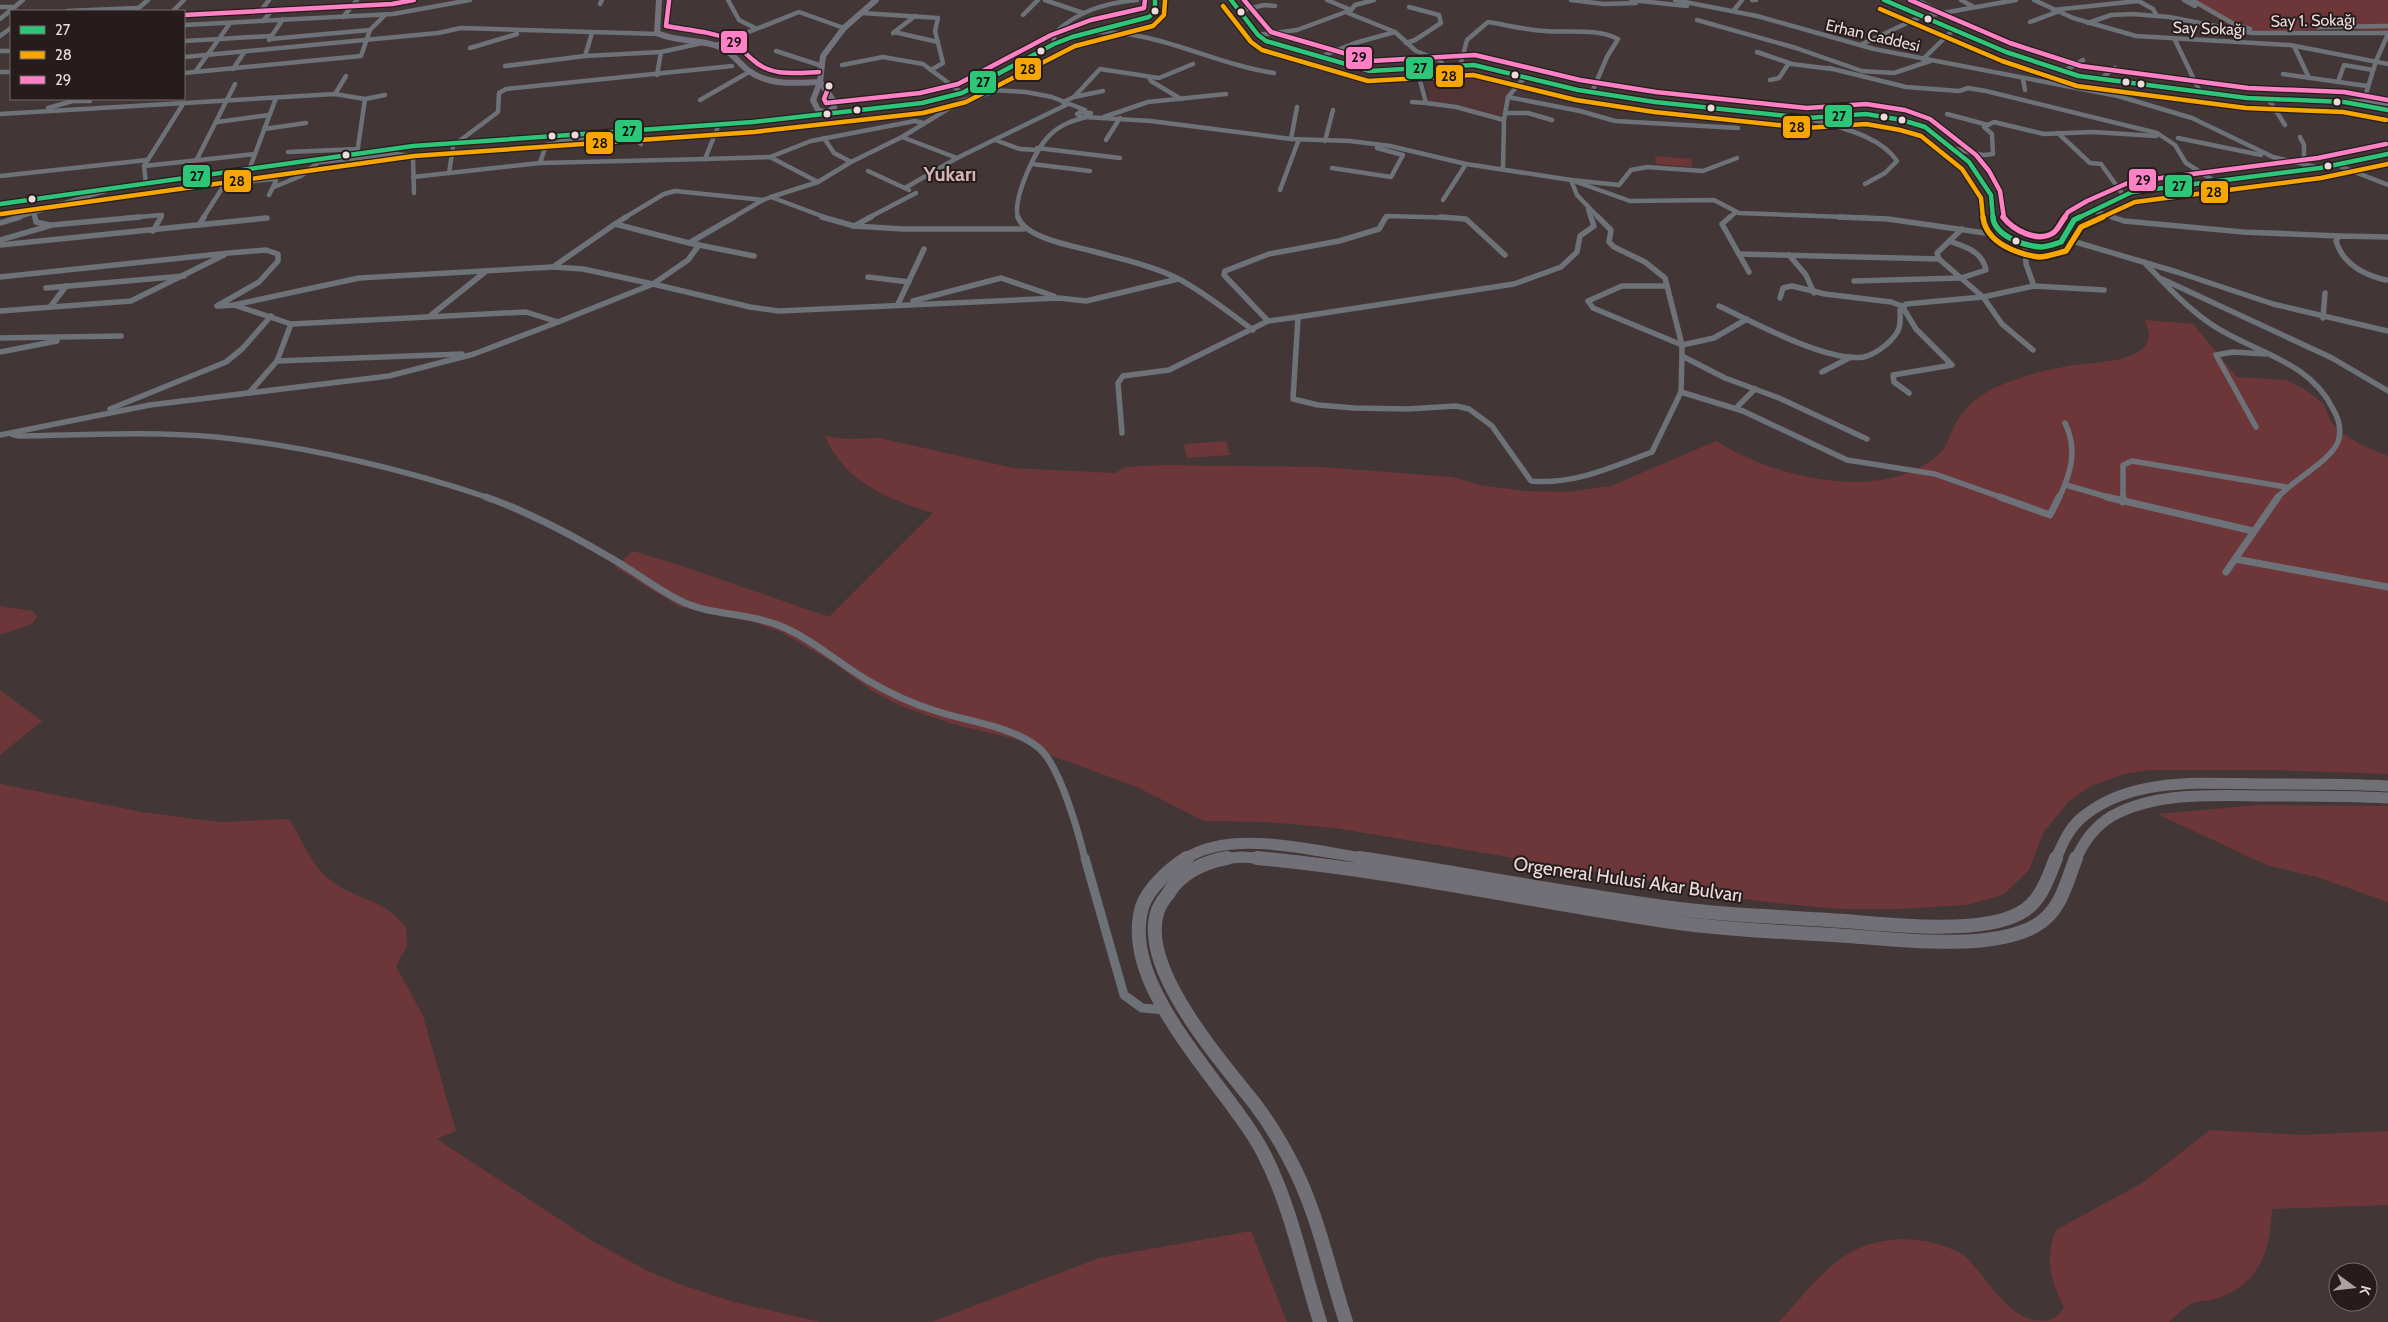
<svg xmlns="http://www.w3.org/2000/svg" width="2388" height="1322" font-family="Cabin,sans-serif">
<rect width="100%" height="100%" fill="#433636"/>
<path fill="#513435" d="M1475,66L1522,78L1506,97L1502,119L1426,102L1429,95L1424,70Z"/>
<g fill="#6d3739">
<path d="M2187,0H2388V31L2341,29L2252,32L2231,26Z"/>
<path d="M1655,156L1691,159L1693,167L1656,164Z"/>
<path d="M2145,320L2193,324L2237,377L2286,380L2304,389L2323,403L2331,422L2341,432L2361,445L2388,456V774L2273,770H2150L2124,774L2091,786L2068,802L2043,833L2029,870L2005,893L1996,897L1965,905L1900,909H1842L1784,904L1729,897L1634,878L1335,828L1268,822L1204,821L1137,787L1042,752L1019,740L949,723L901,706L872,691L835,664L783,633L753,622L680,607L615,567L633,551L682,566L829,617L933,513C889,499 844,482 825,436L847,439L879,438L1013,468L1115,473L1125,467L1163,465L1321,467L1452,477L1480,485L1524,491L1568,492L1611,486L1716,441C1772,477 1883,505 1939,454C1948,446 1949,436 1955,425C1966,402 1990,388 2014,380C2031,374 2050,369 2069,366C2088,362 2148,364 2149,335C2149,330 2146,325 2145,320Z"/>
<path d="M1226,441L1230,455L1187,458L1184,444Z"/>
<path d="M0,606L33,611L37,617L32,624L0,635Z"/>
<path d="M0,690L42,721L0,755Z"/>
<path d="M0,784L142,812L193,819L223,822L289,819C301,838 312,866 329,879C353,899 388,900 406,928L407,946L396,966L423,1016L456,1131L437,1139L594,1242L648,1271L676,1283L734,1302L820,1322H0Z"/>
<path d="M2259,805L2388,806V902L2317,877L2269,866L2157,814Z"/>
<path d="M2210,1130L2301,1135L2388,1131V1205L2272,1209C2270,1250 2261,1282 2219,1298C2210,1301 2197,1300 2189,1305C2182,1309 2175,1317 2169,1322H1779C1805,1294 1832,1255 1870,1244C1900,1235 1935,1239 1962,1254C1967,1257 1971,1263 1975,1267C1993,1288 2013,1322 2044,1321C2053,1320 2060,1315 2064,1307C2051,1282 2044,1257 2056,1230L2142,1183Z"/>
<path d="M1251,1231L1287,1322H932L1099,1258Z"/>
</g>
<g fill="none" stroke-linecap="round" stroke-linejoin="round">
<g stroke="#6d7178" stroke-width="4.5">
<path d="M728,0L739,20L755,28"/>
<path d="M1045,0L1083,13"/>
<path d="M1571,0L1604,4L1636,3"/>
<path d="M1631,0L1687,6"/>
<path d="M1675,0L1757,16L1874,49L2118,96L2192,118L2273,157L2320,168"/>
<path d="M1752,0H1756"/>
<path d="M1917,0L1942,13"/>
<path d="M1961,0L1974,7"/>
<path d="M2034,0L2073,18L2136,36L2290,45L2388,64"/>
<path d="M2137,0L2153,9L2157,16"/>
<path d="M2184,0L2195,6"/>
<path d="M2192,0L2234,24L2250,29"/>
<path d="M600,4L602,0"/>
<path d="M0,7H15"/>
<path d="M1351,10L1355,5L1374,0"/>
<path d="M1734,10L1742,0"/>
<path d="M2053,10L2138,1"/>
<path d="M67,11L137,8"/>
<path d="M135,11L148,0"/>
<path d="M173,11L184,0"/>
<path d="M1240,11L1264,5L1275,6"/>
<path d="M862,13L938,18L935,31L943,63L931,70"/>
<path d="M1348,13L1395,32L1416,51L1441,61L1443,67"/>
<path d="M1023,15L1038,0"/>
<path d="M343,17L357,0"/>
<path d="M0,19L23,0"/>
<path d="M1697,20L1796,48L1862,71L1894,73L1930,61"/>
<path d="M263,21L272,10L262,9L269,0"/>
<path d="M2030,22L2057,12"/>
<path d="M2088,23L2111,15L2133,14L2169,17L2252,33H2388"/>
<path d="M184,25L393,14L470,0"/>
<path d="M2318,27L2388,26"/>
<path d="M894,32L938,42"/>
<path d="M1095,32C1157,30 1213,64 1274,73"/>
<path d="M893,33L915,16"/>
<path d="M1258,35L1297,30L1351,10L1327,0"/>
<path d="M0,36L11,28"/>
<path d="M270,39L370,30"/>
<path d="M269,40L283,19"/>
<path d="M2175,40L2200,92"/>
<path d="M184,41L219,39L230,23"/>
<path d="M1406,43L1415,40L1441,23L1439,15L1409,7"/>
<path d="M1054,44V34C1077,11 1105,3 1137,0"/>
<path d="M716,45L799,12L844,28"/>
<path d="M1860,45L1920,17L2016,0"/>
<path d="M2294,46L2309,78"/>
<path d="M470,48L517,34"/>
<path d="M0,51H11"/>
<path d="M776,51L822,66"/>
<path d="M1757,52L1792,64L1832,69"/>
<path d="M585,56L592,33"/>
<path d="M184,57L438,33L461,28L659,34"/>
<path d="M1320,57L1355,43L1395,32"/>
<path d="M1923,59L1953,30"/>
<path d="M842,65L883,57L923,64L962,93"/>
<path d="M505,66L585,56L661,52L702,43"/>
<path d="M1460,66L1467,40L1488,22C1507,25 1526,30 1545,31C1569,33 1596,28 1618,39L1607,57L1592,92"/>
<path d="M1829,68L1906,87L1959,91L1968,88L1986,91L2157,133L2175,145L2186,163L2216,182"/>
<path d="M233,69L245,51"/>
<path d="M0,72H11"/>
<path d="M195,72L219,39L271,36"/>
<path d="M2063,72L2083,60"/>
<path d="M184,73L361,56L370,30L385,15"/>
<path d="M2283,74L2367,86"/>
<path d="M657,75L661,52"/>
<path d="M346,76L335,94L365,99"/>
<path d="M1149,77L1151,81L1181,99"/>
<path d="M2023,79L2025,90"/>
<path d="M2100,79L2115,68"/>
<path d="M1770,80L1779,78L1789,63"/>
<path d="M2338,82L2344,65L2373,70"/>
<path d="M971,89L1026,92L1052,97L1085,110"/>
<path d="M1074,97L1103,91"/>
<path d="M1508,97L1580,111L1615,121L1738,128"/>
<path d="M700,100L749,72"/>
<path d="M2269,100L2285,125"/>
<path d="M1063,102L1074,97L1100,69L1159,78L1193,64"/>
<path d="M1412,102L1426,103L1417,69"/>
<path d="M2370,102L2365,97L2376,61L2388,34"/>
<path d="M1426,103L1456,107L1504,120"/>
<path d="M48,108L73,101H90"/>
<path d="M1505,113H1528L1552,120"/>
<path d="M0,114L335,94"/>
<path d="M1947,114L1988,125"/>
<path d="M1085,117L1151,121L1291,139L1350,141L1390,146L1466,164L1571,180L1630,201L1714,200L1739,213L1870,218"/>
<path d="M1104,117L1148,102L1226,94"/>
<path d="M1807,118C1836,127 1879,134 1897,161L1885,173L1865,184"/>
<path d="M217,122L269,115"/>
<path d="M719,124L705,159L770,157L818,182"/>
<path d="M264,129L306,123"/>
<path d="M2058,133L2090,163L2101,164L2124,196"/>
<path d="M902,137L957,158"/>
<path d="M2300,137L2304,145V165"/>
<path d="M824,138L834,153L851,162"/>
<path d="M2178,138L2261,155"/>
<path d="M1291,139L1297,107"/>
<path d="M995,140L1020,149L1037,150"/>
<path d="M1106,140L1120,118"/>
<path d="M1325,141L1333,110"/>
<path d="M458,142L498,112L499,93L506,89L732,66"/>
<path d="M641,144L635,139L575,138L546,145L540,163L705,159"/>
<path d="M1037,148L1120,158"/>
<path d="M1955,149L1983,155L1993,154L1992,134L1984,127L1994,122L2044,134L2093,132L2156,136"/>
<path d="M288,152L358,149"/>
<path d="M357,154L365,99L385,95"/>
<path d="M770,157L811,141L915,121L923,123"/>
<path d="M197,159L235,84"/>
<path d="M320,162L396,154L413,156L414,193"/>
<path d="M1032,164L1090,171"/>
<path d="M2337,165L2388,185"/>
<path d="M144,166L255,154"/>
<path d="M1332,168L1391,177L1403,155L1377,148"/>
<path d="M1503,168L1504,120L1508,97L1525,77"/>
<path d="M249,170L276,98"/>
<path d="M868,171L909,190"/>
<path d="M449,173L453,148"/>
<path d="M0,176L147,160"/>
<path d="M413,177L540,163"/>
<path d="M146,184L144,166L183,104"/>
<path d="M225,184L272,179L276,181L269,195"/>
<path d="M274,187L301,176L321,160"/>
<path d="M905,188L957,158L1068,104"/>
<path d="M1280,190L1299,139"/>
<path d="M1443,200L1466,164"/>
<path d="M1588,209L1591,218"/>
<path d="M2091,210L2116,218"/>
<path d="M34,213L35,218"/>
<path d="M15,218L105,191"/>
<path d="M126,218L162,215L160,218"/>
<path d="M203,218L232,173"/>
<path d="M264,218H267"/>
<path d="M624,218L664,194L675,191L763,200L771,197"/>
<path d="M732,218L763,200"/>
<path d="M827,218L771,197L818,182L851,162L902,137L961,101L996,91"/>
<path d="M868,218L916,193"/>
<path d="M1018,218C1012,199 1036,147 1051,134C1061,124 1075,120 1089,116L1091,113L1080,112L1077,114L1081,117"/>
<path d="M1386,218L1387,216L1457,218"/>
<path d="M1599,218L1577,195L1571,180L1619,185L1631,170L1647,167L1703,171L1737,158"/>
<path d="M1729,218L1736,212"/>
</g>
<g stroke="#6d7178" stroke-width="5.5">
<path d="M35,217L36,222L49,225"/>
<path d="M626,217L615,224L689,243L754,256"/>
<path d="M822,217L854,226"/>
<path d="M871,217L854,226L903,229H1024"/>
<path d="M1018,217C1025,238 1073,246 1092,251C1121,259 1150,265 1177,278C1204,292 1228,312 1253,330"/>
<path d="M1440,217L1466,219L1505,255"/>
<path d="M1591,217L1594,226L1580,236L1577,252L1561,267L1514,284L1298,317L1293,399L1318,405L1354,408L1407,409L1456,406L1469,409L1492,426L1531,481C1574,485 1612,467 1652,452L1681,392L1743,411L1847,460L1935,474L2003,498"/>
<path d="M1598,217L1611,230L1609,242L1614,247L1645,262L1665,278L1682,345V356L1725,378L1779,398L1867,439"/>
<path d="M1730,217L1722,224L1749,272"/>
<path d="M1839,217L1888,219L2006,236"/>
<path d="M2112,217L2124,221L2243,232L2339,236"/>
<path d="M0,223L20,217"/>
<path d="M615,224L553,267L583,269L653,284"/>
<path d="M199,225L204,217"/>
<path d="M1962,229L1937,253L1939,259L1983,297L2002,324L2033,350"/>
<path d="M153,231L161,217"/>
<path d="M2062,238L2177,272L2273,304L2388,331"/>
<path d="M0,240L52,225L140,217"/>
<path d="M689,243L734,217"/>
<path d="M2025,244L2026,264L2034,286"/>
<path d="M0,245L267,218"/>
<path d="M699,245L688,260L653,284L750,307L779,311L1059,298L1086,301L1178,279"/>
<path d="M1739,254L1939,259"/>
<path d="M1789,255L1806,275L1814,293"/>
<path d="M2144,262C2164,283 2184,305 2208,322C2249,352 2308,358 2333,409C2339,419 2342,430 2338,442C2330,461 2293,480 2277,498"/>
<path d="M0,277L229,253L266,250L278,254V261L259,282L217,306"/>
<path d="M868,277L909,282"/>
<path d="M2162,279L2332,358L2388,391"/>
<path d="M2386,280C2364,275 2343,264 2336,241L2339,236L2388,237"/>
<path d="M1854,281L1961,278L1986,270C1982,251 1966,247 1949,241"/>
<path d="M1667,286H1622L1588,301L1593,308L1682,345L1714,338L1747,319"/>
<path d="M46,288L184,276"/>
<path d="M1780,298L1783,288L1792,286L1825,294L1891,302L1902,306L1916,329L1952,365L1893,375L1894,382L1909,393"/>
<path d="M913,301L1001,278L1054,296"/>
<path d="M898,304L924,249"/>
<path d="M234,305L291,324L526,312L558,322L653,284"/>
<path d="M51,306L66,286"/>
<path d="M220,306L234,305L359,278L553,267"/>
<path d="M1719,306C1753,322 1828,363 1864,357C1872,355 1881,349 1887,344C1900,332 1901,327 1900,310L1906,304L1983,297L2034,286L2104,290"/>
<path d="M0,311L131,301L224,255"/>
<path d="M430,316L485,272"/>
<path d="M2323,318L2325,293"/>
<path d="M1268,321L1224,275L1225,271L1269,254L1339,241L1379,229L1386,217"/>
<path d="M0,338L121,336"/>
<path d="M0,352L57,341"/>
<path d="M277,361L462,354"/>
<path d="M1822,372L1851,357"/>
<path d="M1681,392L1682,356"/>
<path d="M249,393L277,361L291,324"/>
<path d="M1736,408L1755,389"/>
<path d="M110,409L226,362L242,349L271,316"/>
<path d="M2256,427L2216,355L2233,352L2265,354"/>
<path d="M1122,433L1118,383L1123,376L1169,370L1268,321L1298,317"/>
<path d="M11,434L19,436C85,435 151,431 216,437C305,446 404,469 489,498"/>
<path d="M0,435L150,405L389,376L474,354L558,322"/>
<path d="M2066,485L2111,498"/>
<path d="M2059,498C2071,473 2078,449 2065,423"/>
<path d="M2123,498V465L2132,461L2286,487"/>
</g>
<g stroke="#6d7178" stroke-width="7">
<path d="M486,497C529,512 572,535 611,558C634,571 655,588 679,600C709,616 746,612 778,625C811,638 837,662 867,680C889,693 913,704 936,711C969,722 1012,726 1039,748C1060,766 1078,831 1085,859"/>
<path d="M2000,497L2050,515L2059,497"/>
<path d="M2107,497L2253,531"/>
<path d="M2123,497V502"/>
<path d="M2235,559L2388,587"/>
<path d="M2226,572L2278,497"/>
</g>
<path stroke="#6d7178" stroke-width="9" d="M1085,858L1124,995L1142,1008L1165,1010"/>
<g stroke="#71727b" stroke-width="6">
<path d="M659,0L657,33C675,42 698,39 717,46C732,51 737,62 749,71C769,86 797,83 820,82"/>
<path d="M1231,0L1258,35L1266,41L1370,71L1474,65L1578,90L1655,102L1807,118L1866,114L1902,120L1925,127L1969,162L1991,195L1993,218"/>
<path d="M1884,0L2006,52L2079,76L2257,99L2388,103"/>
<path d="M820,82L833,100L834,108L827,113L818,110L813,100Z"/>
<path d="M820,82L823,56L844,28L876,0"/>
<path d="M0,204L413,146L753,122L922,103L962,93L1054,44L1072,37L1149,17L1155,11V0"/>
<path d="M2077,218L2132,192L2320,168L2388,154"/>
</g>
<path stroke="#71727b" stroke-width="8" d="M1993,217C1994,236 2025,246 2041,247C2047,247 2055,244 2061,242L2074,220L2079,217"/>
<g stroke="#717077" stroke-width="11">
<path d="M1185,859C1231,828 1315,851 1367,859"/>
<path d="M1221,859L1241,857L1270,859"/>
<path d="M2056,859C2063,842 2070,826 2085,815C2136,775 2209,784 2270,784C2309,784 2349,784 2388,786"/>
<path d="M2076,859C2084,841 2095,826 2112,816C2159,790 2222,796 2274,796C2312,796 2350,796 2388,798"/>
</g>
<g stroke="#717077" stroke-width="14">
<path d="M1187,858C1171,868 1148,888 1142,907C1118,988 1229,1086 1264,1154C1291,1207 1302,1265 1320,1322"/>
<path d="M1227,858C1204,862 1180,873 1168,894C1164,899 1160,905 1158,910C1137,967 1222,1062 1255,1104C1268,1121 1279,1139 1289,1158C1317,1209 1328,1267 1346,1322"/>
<path d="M1257,858C1399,871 1539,903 1679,923C1736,931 1792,932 1849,936C1899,940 1990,951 2035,926C2061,912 2066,883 2076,858"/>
<path d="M1359,858C1466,874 1572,895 1679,909C1734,916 1790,917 1845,921C1890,925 1981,935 2020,913C2041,902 2048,878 2056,858"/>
</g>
<g stroke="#271c1c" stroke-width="7">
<g id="bus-1-far1">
<path d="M1231,0L1258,35L1266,41L1370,71L1474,65L1578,90L1655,102L1807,118L1866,114L1902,120L1925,127L1969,162L1991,195L1993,218"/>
<path d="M1884,0L2006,52L2079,76L2247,98L2344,102L2388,110"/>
<path d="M0,204L413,146L753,122L922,103L962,93L1054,44L1072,37L1149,17L1155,11V0"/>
<path d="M2078,218L2132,192L2320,168L2388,154"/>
</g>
</g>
<g stroke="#271c1c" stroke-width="9">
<path id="bus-1" d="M1993,217C1994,236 2025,246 2041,247C2047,247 2055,244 2061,242L2074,220L2080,217"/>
</g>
<g stroke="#271c1c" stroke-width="7">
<g id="bus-2-far1">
<path d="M1223,6L1251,42L1262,50L1368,81L1473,75L1576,100L1654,112L1806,128L1866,124L1900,130L1921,136L1962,169L1981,198L1983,218"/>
<path d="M1880,9L2002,61L2077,86L2246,108L2343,112L2386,120"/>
<path d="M1,214L414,156L754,132L923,113L966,102L1075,46L1153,26L1164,15L1165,0"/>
<path d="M2100,218L2135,202L2321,178L2388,164"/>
</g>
</g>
<g stroke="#271c1c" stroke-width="9">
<path id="bus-2" d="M1983,217C1986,243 2017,254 2039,257C2047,257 2058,253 2066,251L2081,227L2103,217"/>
</g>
<g stroke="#271c1c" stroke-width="7">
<g id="bus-3-far1">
<path d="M1244,0L1271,32L1371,61L1475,55L1580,80L1656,92L1807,108L1866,104L1905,110L1930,119L1976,155L1989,171L2000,191L2004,218"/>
<path d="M1910,0L2010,43L2081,66L2248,88L2344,92L2388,100"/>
<path d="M669,1L666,26C687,30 710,31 730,40C739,45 745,54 753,60C771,77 796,73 819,72"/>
<path d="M184,15L392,4L414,0"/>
<path d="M829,86L824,99L826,103L920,93L958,84L1051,35L1091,20L1144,8L1145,0"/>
<path d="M2064,218L2068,212L2087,201L2130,182L2318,158L2386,144"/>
</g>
</g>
<g stroke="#271c1c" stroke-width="9">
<path id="bus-3" d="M2003,217C2013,230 2037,243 2053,233C2058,230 2061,222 2065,217"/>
</g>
<use href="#bus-1-far1" stroke="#2dc577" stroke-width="4.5"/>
<use href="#bus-1" stroke="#2dc577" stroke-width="5.5"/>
<use href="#bus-2-far1" stroke="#f7a600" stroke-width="4.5"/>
<use href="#bus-2" stroke="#f7a600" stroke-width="5.5"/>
<use href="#bus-3-far1" stroke="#ff80c5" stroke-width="4.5"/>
<use href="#bus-3" stroke="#ff80c5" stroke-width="5.5"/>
</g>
<g fill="#ebdbdb" stroke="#271c1c" stroke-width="2">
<circle cx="1155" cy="11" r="4.5"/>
<circle cx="1241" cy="12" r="4.5"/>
<circle cx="1928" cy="19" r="4.5"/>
<circle cx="1041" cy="51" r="4.5"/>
<circle cx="1515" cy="75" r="4.5"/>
<circle cx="2126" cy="82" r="4.5"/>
<circle cx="2141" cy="84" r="4.5"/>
<circle cx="829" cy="86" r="4.5"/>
<circle cx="2337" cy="102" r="4.5"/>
<circle cx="1711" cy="108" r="4.5"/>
<circle cx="857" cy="110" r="4.5"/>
<circle cx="827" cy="114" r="4.5"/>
<circle cx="1884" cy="117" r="4.5"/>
<circle cx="1902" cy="120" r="4.5"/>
<circle cx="575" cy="135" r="4.5"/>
<circle cx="552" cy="136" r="4.5"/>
<circle cx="346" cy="155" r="4.5"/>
<circle cx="2328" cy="166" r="4.5"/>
<circle cx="32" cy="199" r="4.5"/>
<circle cx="2016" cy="241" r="4.5"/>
</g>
<g text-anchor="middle" stroke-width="4" stroke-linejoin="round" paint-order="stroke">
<g font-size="16" fill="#ebdbdb" stroke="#271c1c">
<text transform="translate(2313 20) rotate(-1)" y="6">Say 1. Sokağı</text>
<text transform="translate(2209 28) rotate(2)" y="6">Say Sokağı</text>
<text transform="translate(1873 35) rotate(13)" y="6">Erhan Caddesi</text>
</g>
<g font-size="19" fill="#ebdbdb" stroke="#271c1c">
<text transform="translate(1628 879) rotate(8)" y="7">Orgeneral Hulusi Akar Bulvarı</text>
</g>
<g font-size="20" font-weight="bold" fill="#d4b6b6" stroke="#271c1c">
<text x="950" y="181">Yukarı</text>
</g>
</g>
<g stroke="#271c1c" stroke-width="2">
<rect x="720" y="30" width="28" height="24" rx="5" fill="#ff80c5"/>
<rect x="1345" y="46" width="28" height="24" rx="5" fill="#ff80c5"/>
<rect x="1405" y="56" width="29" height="24" rx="5" fill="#2dc577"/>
<rect x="1014" y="57" width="28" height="24" rx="5" fill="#f7a600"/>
<rect x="1435" y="64" width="29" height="24" rx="5" fill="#f7a600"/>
<rect x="969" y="70" width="28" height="24" rx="5" fill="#2dc577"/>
<rect x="1824" y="104" width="29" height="24" rx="5" fill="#2dc577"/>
<rect x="1782" y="115" width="29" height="24" rx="5" fill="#f7a600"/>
<rect x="614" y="119" width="29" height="24" rx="5" fill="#2dc577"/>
<rect x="585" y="131" width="29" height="24" rx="5" fill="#f7a600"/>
<rect x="182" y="164" width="29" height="24" rx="5" fill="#2dc577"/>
<rect x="2128" y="168" width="29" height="24" rx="5" fill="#ff80c5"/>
<rect x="223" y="169" width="29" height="24" rx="5" fill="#f7a600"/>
<rect x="2164" y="174" width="29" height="24" rx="5" fill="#2dc577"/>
<rect x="2200" y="180" width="29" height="24" rx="5" fill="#f7a600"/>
</g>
<g font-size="14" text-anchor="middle" font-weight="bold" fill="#111">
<text x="734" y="47">29</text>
<text x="1359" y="62">29</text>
<text x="1420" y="73">27</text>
<text x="1028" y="74">28</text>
<text x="1449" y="81">28</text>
<text x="983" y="87">27</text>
<text x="1839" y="121">27</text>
<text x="1797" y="132">28</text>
<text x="629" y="136">27</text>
<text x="600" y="148">28</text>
<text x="197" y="181">27</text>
<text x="2143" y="185">29</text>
<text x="237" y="186">28</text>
<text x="2179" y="191">27</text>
<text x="2214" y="197">28</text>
</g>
<rect x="10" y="10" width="175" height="90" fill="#271c1c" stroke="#756868"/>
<rect x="20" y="26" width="25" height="8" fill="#2dc577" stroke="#756868"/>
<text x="55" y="35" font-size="15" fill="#ebdbdb">27</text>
<rect x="20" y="51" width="25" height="8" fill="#f7a600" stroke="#756868"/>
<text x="55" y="60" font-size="15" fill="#ebdbdb">28</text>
<rect x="20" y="76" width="25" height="8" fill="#ff80c5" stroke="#756868"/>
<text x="55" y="85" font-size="15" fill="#ebdbdb">29</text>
<g transform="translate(2353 1287) rotate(105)"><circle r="24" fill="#271c1c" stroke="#756868"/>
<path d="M0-4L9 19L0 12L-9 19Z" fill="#b0a1a1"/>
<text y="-8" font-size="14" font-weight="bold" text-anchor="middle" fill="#ebdbdb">K</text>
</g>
</svg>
